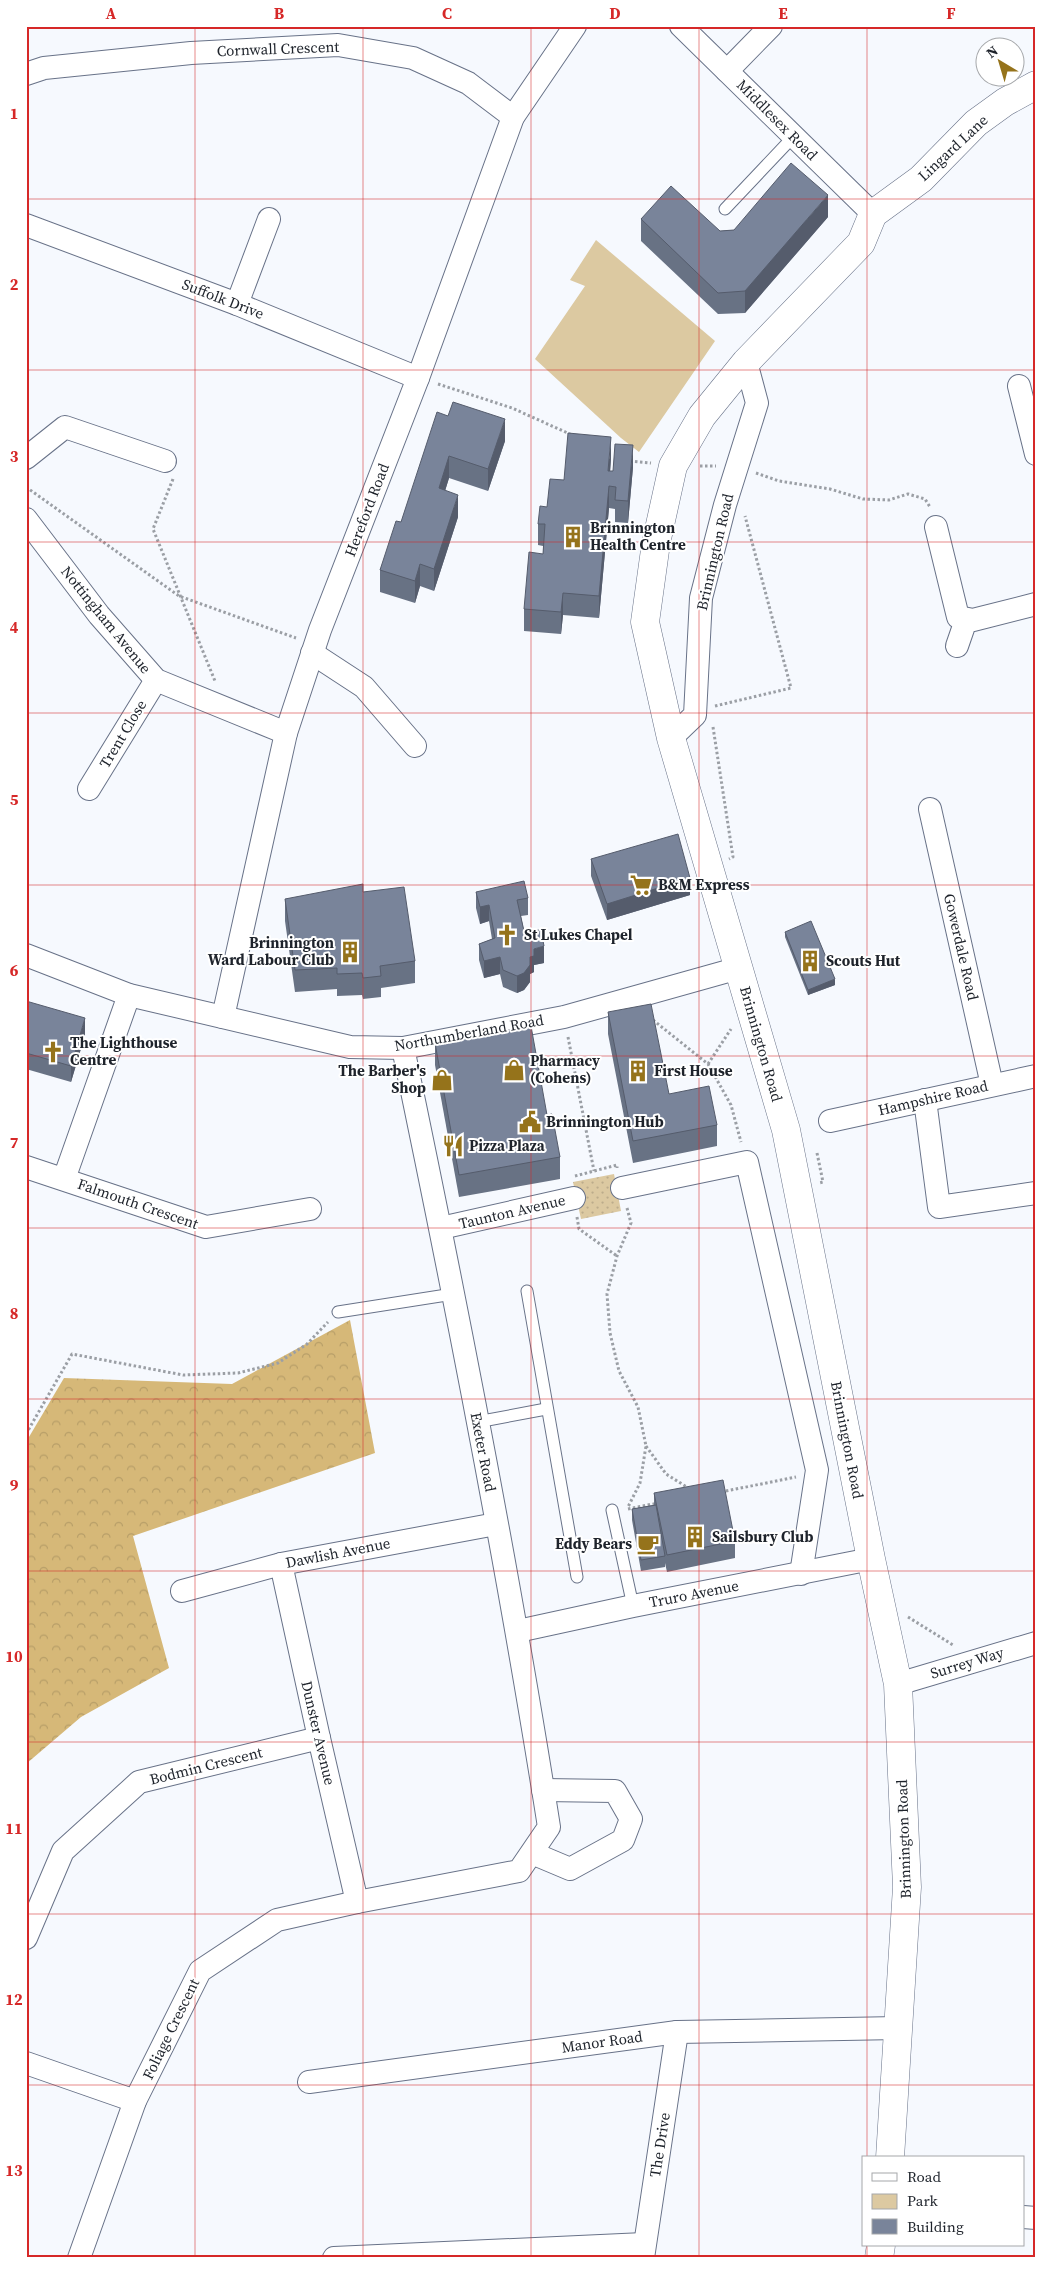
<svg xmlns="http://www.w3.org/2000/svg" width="1062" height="2284" font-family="'Source Serif 4',serif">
<defs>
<pattern id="forest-crowns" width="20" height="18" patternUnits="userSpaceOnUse" patternTransform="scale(1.25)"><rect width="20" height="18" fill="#d6b878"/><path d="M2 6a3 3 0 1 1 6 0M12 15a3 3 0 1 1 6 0" fill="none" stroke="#b79e68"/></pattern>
<pattern id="park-dots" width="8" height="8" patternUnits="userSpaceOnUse" patternTransform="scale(1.25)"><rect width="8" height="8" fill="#dcc9a1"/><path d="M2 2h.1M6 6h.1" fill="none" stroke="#bcac8b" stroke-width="1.8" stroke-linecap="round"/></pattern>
</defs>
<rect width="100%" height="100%" fill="#f6f9fe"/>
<path fill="#dcc9a1" d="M596,240L715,341L639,452L621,438L535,359L585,286L570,280Z"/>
<path fill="url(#forest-crowns)" d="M350,1320L375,1453L133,1536L169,1668L81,1717L26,1764V1442L64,1378L232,1384Z"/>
<path fill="url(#park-dots)" d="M614,1174L621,1211L581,1219L573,1182Z"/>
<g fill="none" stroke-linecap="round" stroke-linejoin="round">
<g stroke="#687288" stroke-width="13">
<g id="lane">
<path d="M725,209L794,136"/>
<path d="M527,1291L577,1577"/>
<path d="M338,1312L453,1294"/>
<path d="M477,1422L546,1409"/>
<path d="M612,1510L633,1606"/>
</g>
</g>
<g stroke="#687288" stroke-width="24">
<g id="street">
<path d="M681,26L873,214"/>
<path d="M727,71L771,26"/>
<path d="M26,74L44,68L191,53L338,45L413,58L468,83L513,117"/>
<path d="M26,225L237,304L418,378"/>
<path d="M237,304L269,219"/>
<path d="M1019,386L1036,454"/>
<path d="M26,458L65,427L165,461"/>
<path d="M26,519L99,615L156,680L286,733"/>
<path d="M936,527L958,617L973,620L1036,604"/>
<path d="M957,646L966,620"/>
<path d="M312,653L364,687L415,746"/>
<path d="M671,738L695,715L701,598L725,505L757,403L746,362"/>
<path d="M89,789L156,680"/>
<path d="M930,809L992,1085"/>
<path d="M26,955L129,995L350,1047L403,1048L564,1017L739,968"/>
<path d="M223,1017L286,733L320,630L418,378L513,117L575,26"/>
<path d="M925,1100L939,1207L1036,1193"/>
<path d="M830,1121L1036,1076"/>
<path d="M26,1167L206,1227L310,1209"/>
<path d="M64,1179L129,995"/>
<path d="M622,1188L747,1162L817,1470L801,1574"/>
<path d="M441,1228L574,1198"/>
<path d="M281,1564L319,1738L357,1902"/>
<path d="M182,1591L281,1564L496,1524"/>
<path d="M518,1631L633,1606L871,1559"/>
<path d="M898,1684L1036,1643"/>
<path d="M532,1853L570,1869L623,1840L631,1819L615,1791L543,1790"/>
<path d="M26,1938L63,1851L139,1782L319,1738"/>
<path d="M26,2063L135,2101"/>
<path d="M309,2082L677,2032L898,2028"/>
<path d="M1023,2217L1036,2218"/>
<path d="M79,2258L135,2101L200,1971L277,1920L357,1902L519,1871L549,1827C508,1566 457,1306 403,1048"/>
<path d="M334,2258L644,2244"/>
<path d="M643,2258L677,2032"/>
</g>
</g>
<g stroke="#687288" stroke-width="29">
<g id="secondary">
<path d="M890,2158L907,1887L898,1684L871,1559L786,1130L671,738L645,622L656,543L673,466L702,416L746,362L861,243L873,214L921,179L976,123L1005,102L1036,85"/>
<path d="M879,2258L881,2245"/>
</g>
</g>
<g stroke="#9b9fa5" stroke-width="3" stroke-dasharray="2.5 2.5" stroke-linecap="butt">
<path d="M438,384L512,408L572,435"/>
<path d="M630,461L651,463"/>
<path d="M700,466H716"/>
<path d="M756,473L779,481L830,489L863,499L889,500L908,494L925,499L930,507"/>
<path d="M173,479L153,529L215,681"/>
<path d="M26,487L179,596L296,638"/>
<path d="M715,706L791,688L745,516"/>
<path d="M713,727L733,857L729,859"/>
<path d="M653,1020L708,1064L731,1105L741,1142"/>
<path d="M568,1037L594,1171"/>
<path d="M708,1064L731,1029"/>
<path d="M817,1153L823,1182L819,1183"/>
<path d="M575,1176L617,1165V1168"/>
<path d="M627,1208L631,1223L617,1256L607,1294L610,1333L619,1371L638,1407L646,1446L640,1483L628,1507"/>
<path d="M577,1217L579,1229L617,1256"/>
<path d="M26,1434L72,1354L183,1375L238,1373L278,1363L307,1344L328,1322"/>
<path d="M646,1446L666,1474L690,1489"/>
<path d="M721,1492L796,1477"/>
<path d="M628,1509L658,1503"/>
<path d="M908,1617L953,1645"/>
</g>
<use href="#lane" stroke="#fff" stroke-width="11"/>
<use href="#street" stroke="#fff" stroke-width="22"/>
<use href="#secondary" stroke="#fff" stroke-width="28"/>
</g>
<g fill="#687284">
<path d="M828,217L745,313L718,314L641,241V219L720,231L734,230Z"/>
<path d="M448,416L505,441L488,491L449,478L445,491L458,517L434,591L420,586L415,603L380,592V570Z"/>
<path d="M611,458L610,471H613L633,467L628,523L615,522V509L609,508L599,618L563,615L561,634L524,631V609L543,554V546L538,545V524L564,480Z"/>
<path d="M591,859L690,895L607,920L591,876Z"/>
<path d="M363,892L415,961V983L381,988V997L363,999L362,995L337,996V989L295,992L285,921V899Z"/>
<path d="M476,892L528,898V915L521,916L524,931L544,963L534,965V972L530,974V982L524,990L517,993L503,987L500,974L484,978L479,960V944L492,939L489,921L480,924L476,908Z"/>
<path d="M785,932L835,985L808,995L785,937Z"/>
<path d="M26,1001L85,1035L71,1082L26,1069Z"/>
<path d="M608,1012L669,1094L717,1125V1146L633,1163L608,1034Z"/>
<path d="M435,1043L547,1115L560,1157V1179L459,1197L435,1065Z"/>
<path d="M654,1493L735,1541V1558L667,1572L665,1563V1567L641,1571L632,1520V1509L654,1505Z"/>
</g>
<g fill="#555c6c">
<path d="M828,195V217L745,313V291Z"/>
<path d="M505,419V441L488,491V469Z"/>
<path d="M611,437V458L609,488V508L599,618V596Z"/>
<path d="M633,445V467L628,523V501Z"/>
<path d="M449,456V478L439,510V488Z"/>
<path d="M458,495V517L434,591V569Z"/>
<path d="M420,564V586L415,603V581Z"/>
<path d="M563,593V615L561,634V612Z"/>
<path d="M690,878V895L607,920V904Z"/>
<path d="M489,905V921L480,924V907Z"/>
<path d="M544,946V963L534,965V972L530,974V982L524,990L517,993V976L530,957L534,949Z"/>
<path d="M500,957V974L484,978V961Z"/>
<path d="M835,979V985L808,995V990Z"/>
<path d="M85,1018V1035L71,1082V1066Z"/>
</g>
<g fill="#79849a" stroke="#555c6c">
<path d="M791,163L828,195L745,291L718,293L641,219L671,186L720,231L734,230Z"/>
<path d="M453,402L505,419L488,469L449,456L439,488L458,495L434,569L420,564L415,581L380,570L396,521L401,522L437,412L448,416Z"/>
<path d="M568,433L611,437L608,471H613L615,444L633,445L628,501L615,500L616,487L609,486L599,596L563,593L561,612L524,609L529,552L543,554L545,524H538L540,506L547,507L550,479L564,480Z"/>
<path d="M678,834L690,878L607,904L591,859Z"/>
<path d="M524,881L528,898L517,900L524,931L541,930L544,946L534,949V956L530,957V965L524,973L517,976L503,970L500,957L484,961L479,944L495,938L489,905L480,907L476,892Z"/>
<path d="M363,884V892L404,887L415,961L380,966L381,976L363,978L362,973L337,974V968L295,970L285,899Z"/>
<path d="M811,921L835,979L808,990L785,932Z"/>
<path d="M26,1001L85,1018L71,1066L26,1053Z"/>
<path d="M651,1004L669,1094L709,1086L717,1125L633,1141L608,1012Z"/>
<path d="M531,1026L547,1115L552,1114L560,1157L459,1175L435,1043Z"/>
<path d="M723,1480L735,1541L667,1555L654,1493Z"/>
<path d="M656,1505L665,1556L641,1560L632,1509Z"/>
</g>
<path fill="none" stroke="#d62828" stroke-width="1" stroke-opacity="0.55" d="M195,26V2258M363,26V2258M531,26V2258M699,26V2258M867,26V2158M26,199H1036M26,370H1036M26,542H1036M26,713H1036M26,885H1036M26,1056H1036M26,1228H1036M26,1399H1036M26,1571H1036M26,1742H1036M26,1914H1036M26,2085H1036M867,2245V2258"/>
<defs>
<g id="building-bare" transform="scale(1.725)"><path d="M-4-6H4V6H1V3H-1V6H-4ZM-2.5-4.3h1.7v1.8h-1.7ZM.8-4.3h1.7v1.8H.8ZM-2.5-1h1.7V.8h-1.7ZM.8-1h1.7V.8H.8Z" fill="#95731b" stroke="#fff" stroke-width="2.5" paint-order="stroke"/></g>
<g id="supermarket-bare" transform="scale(1.725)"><path d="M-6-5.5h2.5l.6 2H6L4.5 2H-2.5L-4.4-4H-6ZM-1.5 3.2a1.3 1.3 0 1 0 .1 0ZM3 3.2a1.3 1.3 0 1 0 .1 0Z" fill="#95731b" stroke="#fff" stroke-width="2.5" paint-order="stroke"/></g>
<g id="church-bare" transform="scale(1.725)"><path d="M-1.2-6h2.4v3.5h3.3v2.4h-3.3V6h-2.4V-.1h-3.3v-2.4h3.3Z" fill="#95731b" stroke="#fff" stroke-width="2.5" paint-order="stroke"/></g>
<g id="shop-bare" transform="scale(1.725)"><path d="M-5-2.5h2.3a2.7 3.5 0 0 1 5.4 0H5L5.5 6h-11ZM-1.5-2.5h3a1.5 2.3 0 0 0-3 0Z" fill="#95731b" stroke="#fff" stroke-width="2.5" paint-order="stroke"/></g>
<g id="civic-bare" transform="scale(1.725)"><path d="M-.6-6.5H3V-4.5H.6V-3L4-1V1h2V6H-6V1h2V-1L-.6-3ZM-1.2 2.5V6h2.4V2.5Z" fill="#95731b" stroke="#fff" stroke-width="2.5" paint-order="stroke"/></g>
<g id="restaurant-bare" transform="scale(1.725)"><path d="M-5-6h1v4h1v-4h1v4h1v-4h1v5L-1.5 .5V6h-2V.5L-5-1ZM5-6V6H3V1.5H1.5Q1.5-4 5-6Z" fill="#95731b" stroke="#fff" stroke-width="2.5" paint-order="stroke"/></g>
<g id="cafe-bare" transform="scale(1.725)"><path d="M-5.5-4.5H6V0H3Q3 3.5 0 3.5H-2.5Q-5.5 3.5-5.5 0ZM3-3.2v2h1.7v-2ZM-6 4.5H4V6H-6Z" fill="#95731b" stroke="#fff" stroke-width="2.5" paint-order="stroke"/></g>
</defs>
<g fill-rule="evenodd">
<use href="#building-bare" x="573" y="537"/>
<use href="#supermarket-bare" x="641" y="885"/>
<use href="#church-bare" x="507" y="935"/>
<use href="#building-bare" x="350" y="952"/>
<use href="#building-bare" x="810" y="961"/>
<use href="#church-bare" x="53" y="1052"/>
<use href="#shop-bare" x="514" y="1070"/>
<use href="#building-bare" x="638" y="1071"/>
<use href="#shop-bare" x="442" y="1080"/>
<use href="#civic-bare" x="530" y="1122"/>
<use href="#restaurant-bare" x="453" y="1146"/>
<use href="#building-bare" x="695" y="1537"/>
<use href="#cafe-bare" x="648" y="1544"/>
</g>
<g text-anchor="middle" stroke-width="4" stroke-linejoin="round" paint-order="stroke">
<g font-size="15" fill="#1e232b" stroke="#fff">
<text transform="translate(278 49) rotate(-2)" y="5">Cornwall Crescent</text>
<text transform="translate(777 120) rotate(45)" y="5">Middlesex Road</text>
<text transform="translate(953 148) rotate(-43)" y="5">Lingard Lane</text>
<text transform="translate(223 299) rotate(21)" y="5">Suffolk Drive</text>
<text transform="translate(367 510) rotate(-69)" y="5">Hereford Road</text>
<text transform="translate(715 552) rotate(-77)" y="5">Brinnington Road</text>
<text transform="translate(106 620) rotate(51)" y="5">Nottingham Avenue</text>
<text transform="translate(123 734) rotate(-59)" y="5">Trent Close</text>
<text transform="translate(961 947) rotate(77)" y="5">Gowerdale Road</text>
<text transform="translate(469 1033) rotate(-10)" y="5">Northumberland Road</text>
<text transform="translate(761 1044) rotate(74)" y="5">Brinnington Road</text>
<text transform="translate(933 1098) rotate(-13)" y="5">Hampshire Road</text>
<text transform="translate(138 1204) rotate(19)" y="5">Falmouth Crescent</text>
<text transform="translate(512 1212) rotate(-13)" y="5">Taunton Avenue</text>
<text transform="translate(847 1440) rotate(79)" y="5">Brinnington Road</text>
<text transform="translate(483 1452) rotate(79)" y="5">Exeter Road</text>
<text transform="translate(338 1553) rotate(-11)" y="5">Dawlish Avenue</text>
<text transform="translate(694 1594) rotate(-11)" y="5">Truro Avenue</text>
<text transform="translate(967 1663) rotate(-17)" y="5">Surrey Way</text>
<text transform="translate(318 1733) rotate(77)" y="5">Dunster Avenue</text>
<text transform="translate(206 1766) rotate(-14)" y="5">Bodmin Crescent</text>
<text transform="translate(904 1839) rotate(-92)" y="5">Brinnington Road</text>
<text transform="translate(171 2029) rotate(-64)" y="5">Foliage Crescent</text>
<text transform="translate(602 2042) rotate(-8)" y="5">Manor Road</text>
<text transform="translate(660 2145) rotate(-81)" y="5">The Drive</text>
</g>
<g font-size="15" font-weight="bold" fill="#1e232b" stroke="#fff" text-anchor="start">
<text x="590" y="533">Brinnington<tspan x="590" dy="17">Health Centre</tspan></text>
<text x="658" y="890">B&amp;M Express</text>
<text x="524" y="940">St Lukes Chapel</text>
<text x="334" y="948" text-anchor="end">Brinnington<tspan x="334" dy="17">Ward Labour Club</tspan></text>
<text x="826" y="966">Scouts Hut</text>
<text x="70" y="1048">The Lighthouse<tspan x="70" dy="17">Centre</tspan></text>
<text x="530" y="1066">Pharmacy<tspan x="530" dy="17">(Cohens)</tspan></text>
<text x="426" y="1076" text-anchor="end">The Barber's<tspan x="426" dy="17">Shop</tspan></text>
<text x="654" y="1076">First House</text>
<text x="546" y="1127">Brinnington Hub</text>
<text x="469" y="1151">Pizza Plaza</text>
<text x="712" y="1542">Sailsbury Club</text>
<text x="632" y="1549" text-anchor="end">Eddy Bears</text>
</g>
</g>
<rect width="1062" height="2284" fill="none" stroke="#ffffff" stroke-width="55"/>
<rect x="862" y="2156" width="162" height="90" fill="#ffffff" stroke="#a5a7aa"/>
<rect x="872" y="2173" width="25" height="8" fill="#ffffff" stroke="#a5a7aa"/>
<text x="907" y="2182" font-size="15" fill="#1e232b">Road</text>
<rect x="872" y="2194" width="25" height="15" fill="#dcc9a1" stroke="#a5a7aa"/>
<text x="907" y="2206" font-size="15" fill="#1e232b">Park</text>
<rect x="872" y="2219" width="25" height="15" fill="#79849a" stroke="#a5a7aa"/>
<text x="907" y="2232" font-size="15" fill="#1e232b">Building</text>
<g transform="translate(1000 62) rotate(322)"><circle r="24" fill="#ffffff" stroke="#a5a7aa"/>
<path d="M0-4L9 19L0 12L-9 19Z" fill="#95731b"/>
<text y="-8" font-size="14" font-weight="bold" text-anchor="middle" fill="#1e232b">N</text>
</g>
<rect x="28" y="28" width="1006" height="2228" fill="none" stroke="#d62828" stroke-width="2"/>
<g font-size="16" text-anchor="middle" font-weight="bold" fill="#d62828">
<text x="111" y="19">A</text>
<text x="279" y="19">B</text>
<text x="447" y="19">C</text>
<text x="615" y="19">D</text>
<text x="783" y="19">E</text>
<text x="951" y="19">F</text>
<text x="14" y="119">1</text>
<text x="14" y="290">2</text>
<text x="14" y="462">3</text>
<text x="14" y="633">4</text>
<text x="14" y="805">5</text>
<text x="14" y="976">6</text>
<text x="14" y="1148">7</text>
<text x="14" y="1319">8</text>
<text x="14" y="1491">9</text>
<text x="14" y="1662">10</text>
<text x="14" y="1834">11</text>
<text x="14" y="2005">12</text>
<text x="14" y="2176">13</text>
</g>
</svg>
